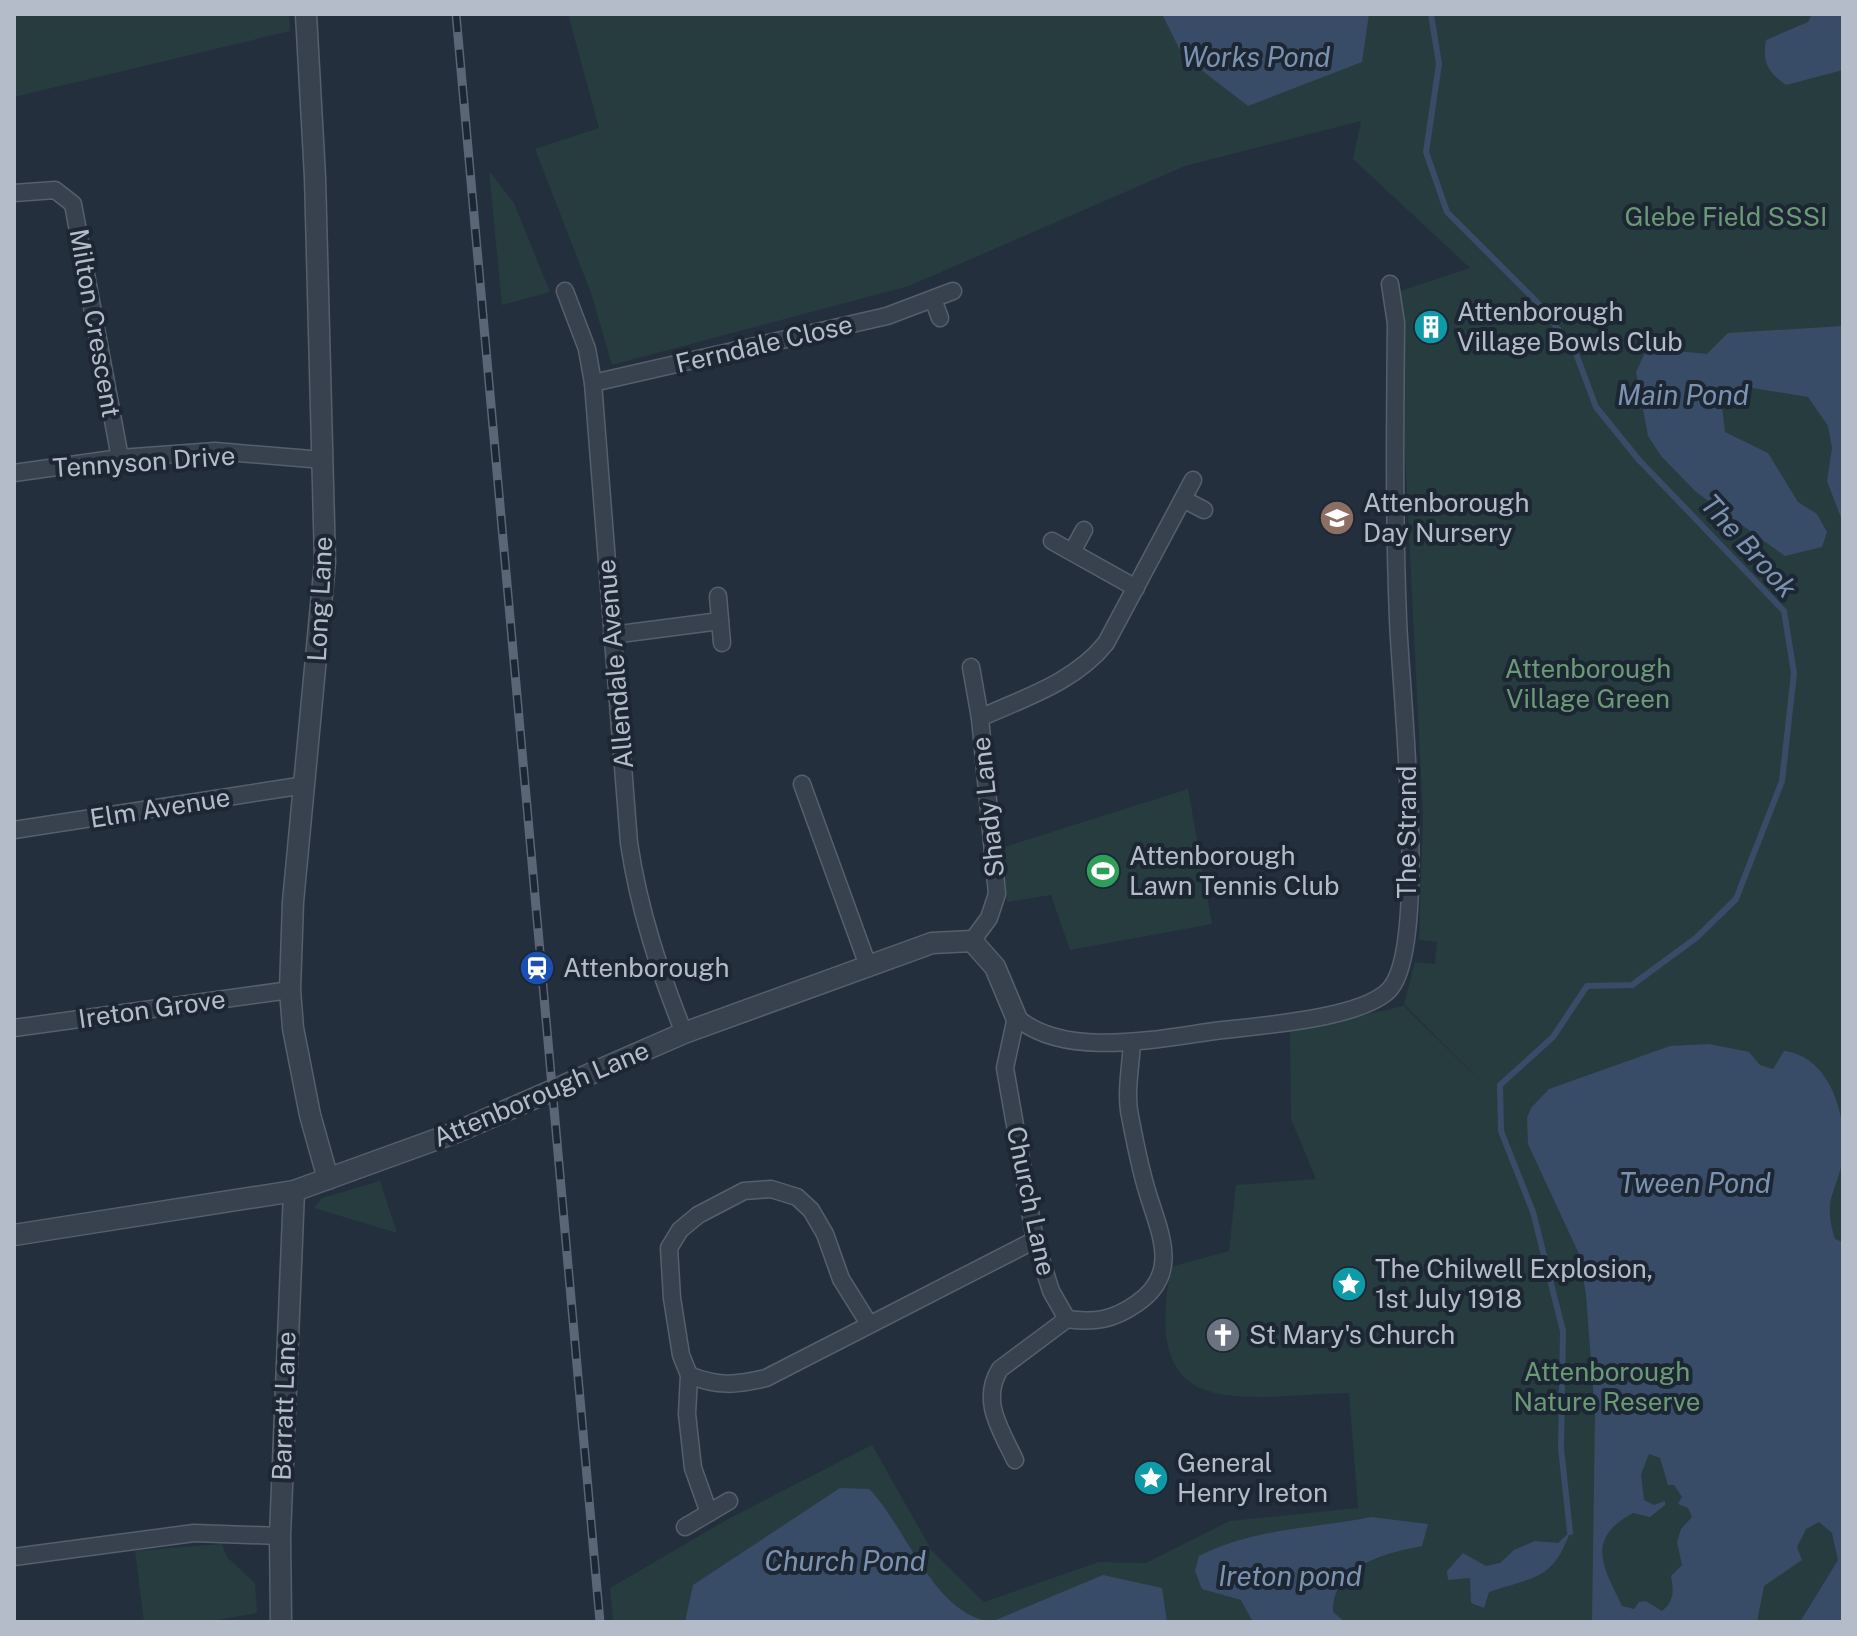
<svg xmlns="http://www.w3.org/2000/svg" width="1857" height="1636" font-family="'Public Sans',sans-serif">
<rect width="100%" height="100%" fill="#242f3e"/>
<g fill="#263c3f">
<path d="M14,14H289L290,31L14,97Z"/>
<path d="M568,14H1843V1622H613L610,1588L730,1518L872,1445L932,1551L984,1602L1099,1562L1146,1563L1230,1521L1358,1508L1349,1393C1235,1396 1141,1425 1171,1267L1229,1251L1236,1185L1316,1179L1291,1119L1290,1031L1404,1006L1496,1097L1404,1004L1415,962L1435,964L1437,942L1419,940L1423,815L1397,292L1470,268L1353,159L1361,121L1185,166L909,286L612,365L591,293L535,149L599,128Z"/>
<path d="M489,171L514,203L550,292L502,305Z"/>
<path d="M1188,789L1212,924L1070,950L1051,895L1007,902L1001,848Z"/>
<path d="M380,1181L397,1233L314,1208L322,1198Z"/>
<path d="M222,1544L227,1557L255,1583L257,1613L205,1622H144L135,1551Z"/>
</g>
<g fill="#394c67" fill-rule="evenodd">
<path d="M1162,14H1369L1362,62L1248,106L1183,56Z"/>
<path d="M1812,14H1843V70L1786,85C1768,72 1762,63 1766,40L1808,22Z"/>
<path d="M1843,326V523L1827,481L1832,448L1828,426L1808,397L1741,386L1722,406L1725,432L1768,453L1798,502L1817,514L1827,532L1822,547L1785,556L1696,492L1661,456L1648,436L1636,372L1647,348L1707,354L1728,333Z"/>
<path d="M1709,1044L1749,1052L1760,1065L1773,1069L1784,1051C1829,1056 1847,1114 1843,1154C1839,1193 1821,1195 1835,1239L1843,1242V1622H1800L1838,1560L1832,1533L1819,1522L1806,1529L1797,1547L1802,1560L1764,1586L1757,1622H1592L1595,1415L1586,1294L1579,1254L1528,1144L1527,1118L1531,1108L1549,1089L1670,1046ZM1649,1454L1660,1458L1668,1485H1674L1682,1497L1678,1504L1688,1508L1692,1517L1681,1529L1677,1542L1682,1565L1671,1576C1674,1591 1674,1601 1662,1611L1646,1601L1639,1602L1634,1609L1622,1606C1604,1568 1584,1539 1633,1513L1650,1517L1665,1505V1501L1654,1505L1644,1500L1641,1474Z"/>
<path d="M840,1488L869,1489C907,1527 932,1613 991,1622L1103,1575L1162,1588L1167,1622H685L693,1585Z"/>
<path d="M1371,1517L1428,1524L1422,1546C1385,1553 1332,1566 1333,1612L1345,1622H1253L1241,1600L1202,1589L1195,1571L1199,1556C1253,1528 1312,1529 1371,1517Z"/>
<path d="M1570,1532C1553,1580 1534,1577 1489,1592L1484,1608L1471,1603L1470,1578L1448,1580L1447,1571L1463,1553L1486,1566L1500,1563L1514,1550L1535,1541L1558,1543Z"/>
</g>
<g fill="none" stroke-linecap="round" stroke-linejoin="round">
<path stroke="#394c67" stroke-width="6" d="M1431,14L1439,64L1426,152L1447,212L1538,303L1575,351L1596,407L1639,460L1784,611L1794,673L1782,781L1736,899L1696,938L1632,985L1587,986L1553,1037L1500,1085L1501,1131L1533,1212L1563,1331L1561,1448L1570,1532"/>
<g stroke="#565f6c" stroke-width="19">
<g id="minor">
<path d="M14,193L55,190L73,204L120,458"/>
<path d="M565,291L587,349L593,383L629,843C639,910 659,970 684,1033"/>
<path d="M933,299L940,318"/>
<path d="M593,383L887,316L953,291"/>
<path d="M14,473L120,458L215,451L323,460"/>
<path d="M1183,499L1204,510"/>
<path d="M1052,541L1136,588"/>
<path d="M1072,552L1084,530"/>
<path d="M718,596L722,643"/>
<path d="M612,635L720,621"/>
<path d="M971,667L980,718L997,894L989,918L972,941"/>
<path d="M980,718C1024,698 1075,682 1106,643L1193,480"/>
<path d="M802,784L867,963"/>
<path d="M14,830L305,785"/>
<path d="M14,1028L290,990"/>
<path d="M1067,1319L1051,1291L1035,1240L1005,1068L1016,1017C1064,1059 1156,1039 1215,1031C1256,1026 1361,1019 1389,990C1430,948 1400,685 1398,619C1394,521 1395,421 1396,323L1390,284"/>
<path d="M1067,1319C1094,1323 1113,1320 1136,1304C1181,1274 1160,1234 1148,1194C1140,1169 1135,1142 1130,1116C1125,1093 1131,1065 1132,1042"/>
<path d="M689,1375C718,1387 736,1385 766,1378L1035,1240"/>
<path d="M1015,1460C1001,1430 980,1401 1000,1369L1067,1319"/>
<path d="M709,1513L693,1468L687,1414L689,1375L681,1355L672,1298L669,1248L680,1230L698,1215L744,1191L771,1189L797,1197L811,1210L825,1234L841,1279L869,1324"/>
<path d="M685,1527L729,1501"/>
<path d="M14,1557L194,1533L280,1536"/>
</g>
</g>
<g stroke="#565f6c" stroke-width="23">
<g id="tertiary">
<path d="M306,14L315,177L325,562L293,902L290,990L293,1028L310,1115L328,1179"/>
<path d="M14,1235L294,1191L457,1132L684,1033L932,943L972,941L995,967L1016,1017"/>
<path d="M281,1622L280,1536L294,1191"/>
</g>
</g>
<use href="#minor" stroke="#38414e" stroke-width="16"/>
<use href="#tertiary" stroke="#38414e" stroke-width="20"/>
<g stroke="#5a6575" stroke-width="9">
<path id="rail" d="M456,14L600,1622"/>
</g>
<use href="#rail" stroke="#1d2633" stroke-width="6" stroke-dasharray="18" stroke-linecap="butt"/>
</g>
<defs>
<g id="building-disc" transform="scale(1.8)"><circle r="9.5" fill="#0f9aa8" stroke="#1d2633"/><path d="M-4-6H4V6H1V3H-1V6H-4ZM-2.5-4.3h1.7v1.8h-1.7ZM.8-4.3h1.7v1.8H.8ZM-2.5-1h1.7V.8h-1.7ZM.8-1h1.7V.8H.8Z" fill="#fff"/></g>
<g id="school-disc" transform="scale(1.8)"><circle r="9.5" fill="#8d6e63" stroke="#1d2633"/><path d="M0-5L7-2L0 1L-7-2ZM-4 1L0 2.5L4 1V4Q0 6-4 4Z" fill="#fff"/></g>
<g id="stadium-disc" transform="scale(1.8)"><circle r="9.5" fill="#2e9e5b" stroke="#1d2633"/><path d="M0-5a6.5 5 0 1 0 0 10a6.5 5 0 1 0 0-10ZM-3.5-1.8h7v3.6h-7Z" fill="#fff"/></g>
<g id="station-disc" transform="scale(1.8)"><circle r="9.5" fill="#1a4fb4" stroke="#1d2633"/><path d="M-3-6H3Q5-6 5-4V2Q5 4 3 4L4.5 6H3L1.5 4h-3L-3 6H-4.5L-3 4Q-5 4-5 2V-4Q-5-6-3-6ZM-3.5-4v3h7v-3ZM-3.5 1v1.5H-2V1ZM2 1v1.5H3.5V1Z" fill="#fff"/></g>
<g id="sight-disc" transform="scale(1.8)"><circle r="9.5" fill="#0f9aa8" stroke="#1d2633"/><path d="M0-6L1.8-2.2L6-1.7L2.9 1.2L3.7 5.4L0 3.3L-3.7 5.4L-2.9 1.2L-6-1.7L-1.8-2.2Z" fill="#fff"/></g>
<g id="church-disc" transform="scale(1.8)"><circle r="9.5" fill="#6b7280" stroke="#1d2633"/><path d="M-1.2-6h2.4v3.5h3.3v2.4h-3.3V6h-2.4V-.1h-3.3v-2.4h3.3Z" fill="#fff"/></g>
</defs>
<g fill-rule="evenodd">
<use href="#building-disc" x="1431" y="327"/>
<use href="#school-disc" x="1337" y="518"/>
<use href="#stadium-disc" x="1103" y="871"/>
<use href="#station-disc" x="537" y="968"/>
<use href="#sight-disc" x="1349" y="1284"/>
<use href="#church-disc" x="1223" y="1335"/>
<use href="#sight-disc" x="1151" y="1478"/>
</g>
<g text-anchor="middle" stroke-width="8" stroke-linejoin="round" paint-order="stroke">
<g font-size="26" fill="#6b9a76" stroke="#1d2633">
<text x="1726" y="226">Glebe Field SSSI</text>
<text x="1588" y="678">Attenborough<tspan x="1588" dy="30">Village Green</tspan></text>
<text x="1607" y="1381">Attenborough<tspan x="1607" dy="30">Nature Reserve</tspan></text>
</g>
<g font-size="26" fill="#b4bcc9" stroke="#1d2633" text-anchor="start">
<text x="1457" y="321">Attenborough<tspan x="1457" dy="30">Village Bowls Club</tspan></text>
<text x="1363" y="512">Attenborough<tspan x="1363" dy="30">Day Nursery</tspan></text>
<text x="1129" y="865">Attenborough<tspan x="1129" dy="30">Lawn Tennis Club</tspan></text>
<text x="563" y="977">Attenborough</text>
<text x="1375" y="1278">The Chilwell Explosion,<tspan x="1375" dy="30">1st July 1918</tspan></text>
<text x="1249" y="1344">St Mary's Church</text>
<text x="1177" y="1472">General<tspan x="1177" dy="30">Henry Ireton</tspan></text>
</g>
<g font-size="26" fill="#b4bcc9" stroke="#1d2633">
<text transform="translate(95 323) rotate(80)" y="9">Milton Crescent</text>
<text transform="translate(764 344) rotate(-13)" y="9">Ferndale Close</text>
<text transform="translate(144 462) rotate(-4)" y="9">Tennyson Drive</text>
<text transform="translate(320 599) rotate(-87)" y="9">Long Lane</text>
<text transform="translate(615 664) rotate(-95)" y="9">Allendale Avenue</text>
<text transform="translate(988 807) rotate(-96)" y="9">Shady Lane</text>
<text transform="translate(160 808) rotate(-9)" y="9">Elm Avenue</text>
<text transform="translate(1407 832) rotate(-90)" y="9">The Strand</text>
<text transform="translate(152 1009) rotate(-8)" y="9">Ireton Grove</text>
<text transform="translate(541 1094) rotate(-23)" y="9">Attenborough Lane</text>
<text transform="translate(1031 1201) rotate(78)" y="9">Church Lane</text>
<text transform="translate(284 1406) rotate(-88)" y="9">Barratt Lane</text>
</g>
<g font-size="28" font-style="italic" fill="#7c92b1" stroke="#1d2633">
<text x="1256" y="67">Works Pond</text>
<text x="1683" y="405">Main Pond</text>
<text transform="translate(1749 546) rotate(48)" y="10">The Brook</text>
<text x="1695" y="1193">Tween Pond</text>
<text x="845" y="1571">Church Pond</text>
<text x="1290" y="1586">Ireton pond</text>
</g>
</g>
<rect width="1857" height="1636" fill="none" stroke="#b4bcc9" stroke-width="32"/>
</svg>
